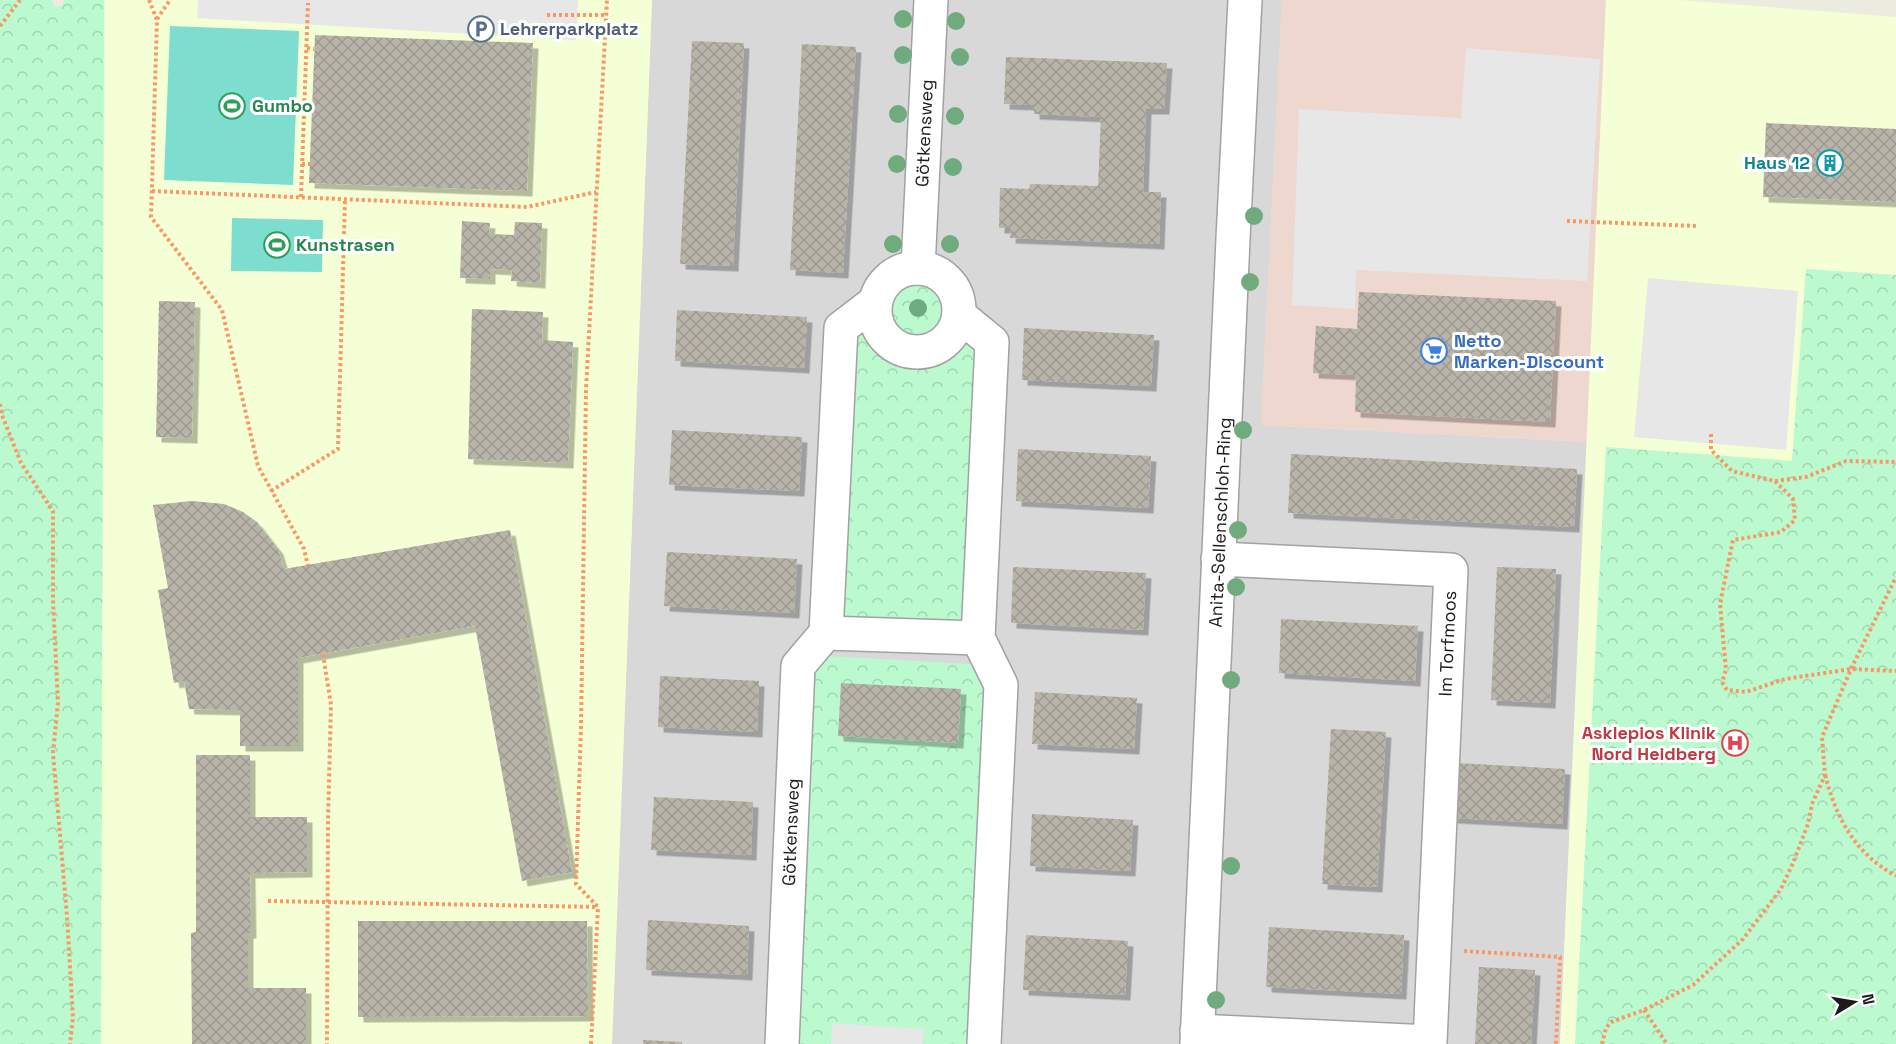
<svg xmlns="http://www.w3.org/2000/svg" width="1896" height="1044" font-family="'Space Grotesk',sans-serif">
<defs>
<pattern id="park-crowns" width="20" height="18" patternUnits="userSpaceOnUse" patternTransform="scale(1.5)"><rect width="20" height="18" fill="#bbf9cf"/><path d="M2 6a3 3 0 1 1 6 0M12 15a3 3 0 1 1 6 0" fill="none" stroke="#a0d5b1"/></pattern>
<pattern id="building-cross-hatch" width="8" height="8" patternUnits="userSpaceOnUse" patternTransform="scale(1.5)"><rect width="8" height="8" fill="#b9b4a9"/><path d="M0 0l8 8M0 8l8-8" fill="none" stroke="#9e9a91"/></pattern>
<filter id="shadow"><feDropShadow dx="5.5" dy="5.5" stdDeviation="0" flood-color="#0004"/></filter>
</defs>
<rect width="100%" height="100%" fill="#ecebe0"/>
<path fill="#d9d8d8" d="M652,0H1282L1261,425L1588,442L1560,1044H612Z"/>
<path fill="#eed7ce" d="M1282,0H1606L1588,442L1261,425Z"/>
<g fill="#f5ffd6">
<path d="M104,0H652L612,1044H101Z"/>
<path d="M1606,0H1679L1896,17V1044H1560Z"/>
</g>
<g fill="url(#park-crowns)">
<path d="M0,0H51L55,7L62,5L64,0H104L101,1044H0Z"/>
<path d="M1806,269L1896,275V1044H1575L1606,447L1792,461Z"/>
<circle cx="917" cy="311" r="37"/>
<path d="M870,315C874,325 879,337 886,344C904,361 934,360 950,342C955,336 959,328 963,322L978,342L968,631L839,625L852,334Z"/>
<path d="M828,656L971,664L988,685L972,1044H796L813,667Z"/>
</g>
<g fill="#7dddcf">
<path d="M170,26L299,31L293,185L164,180Z"/>
<path d="M232,218L323,220L322,272L231,271Z"/>
</g>
<g fill="#e7e7e7">
<path d="M198,0H578L576,40L197,18Z"/>
<path d="M1466,48L1600,59L1587,281L1356,270L1355,309L1292,305L1299,109L1461,118Z"/>
<path d="M1648,278L1798,291L1786,450L1634,437Z"/>
<path d="M832,1023L924,1029L923,1044H831Z"/>
</g>
<g fill="url(#building-cross-hatch)" filter="url(#shadow)">
<path d="M315,35L533,43L527,191L309,183Z"/>
<path d="M692,41L744,43L733,266L680,264Z"/>
<path d="M802,44L856,47L843,273L790,270Z"/>
<path d="M1006,57L1167,63L1164,109H1146L1143,192H1161L1159,244L1010,238L1011,228H999L1000,188L1029,189L1030,184L1098,186L1101,117L1034,114V105L1004,104Z"/>
<path d="M1766,123L1896,129V202L1763,197Z"/>
<path d="M462,221L490,223L489,234L514,235L515,222L542,223L540,283L511,281L512,270L490,269V279L460,278Z"/>
<path d="M1359,292L1556,301L1550,422L1355,412L1356,375L1313,373L1316,326L1357,329Z"/>
<path d="M159,301L195,302L192,438L156,437Z"/>
<path d="M472,309L543,312L542,340L573,342L568,463L468,459Z"/>
<path d="M677,310L807,317L804,368L675,361Z"/>
<path d="M1024,328L1154,335L1151,386L1022,380Z"/>
<path d="M672,430L802,437L799,491L669,485Z"/>
<path d="M1018,449L1151,456L1148,508L1016,501Z"/>
<path d="M1291,454L1577,469L1574,527L1288,513Z"/>
<path d="M192,501L224,504L243,512L257,522L278,549L284,569L510,530L572,872L522,881L475,626L298,658V746H240V710L189,709L184,681L174,683L158,590L168,588L153,505Z"/>
<path d="M667,552L797,559L794,613L664,606Z"/>
<path d="M1013,567L1146,573L1143,630L1011,623Z"/>
<path d="M1497,567L1556,569L1550,703L1491,700Z"/>
<path d="M1281,619L1418,626L1415,681L1279,673Z"/>
<path d="M660,676L759,681L757,732L658,727Z"/>
<path d="M841,683L961,689L958,743L838,736Z"/>
<path d="M1035,692L1137,698L1134,749L1032,744Z"/>
<path d="M1331,729L1386,732L1377,887L1322,884Z"/>
<path d="M196,755H250V817H307V872L250,873L251,933H248V988H306V1044H192L191,933L196,932Z"/>
<path d="M1456,763L1565,769L1562,824L1452,818Z"/>
<path d="M654,797L753,802L751,855L651,850Z"/>
<path d="M1032,814L1133,820L1130,871L1030,866Z"/>
<path d="M648,920L749,926L747,975L646,970Z"/>
<path d="M358,921H587L588,1016L358,1017Z"/>
<path d="M1269,927L1404,935L1401,994L1266,987Z"/>
<path d="M1026,935L1128,941L1125,995L1023,990Z"/>
<path d="M1479,967L1535,970L1531,1044H1475Z"/>
<path d="M643,1040L682,1042V1044H643Z"/>
</g>
<g fill="none" stroke-linecap="round" stroke-linejoin="round">
<g stroke="#a2a2a2" stroke-width="36">
<g id="minor">
<circle cx="917" cy="310" r="42"/>
<path id="s1" d="M918,268L931,0"/>
<path d="M959,315L992,342L978,638L1001,685L984,1044"/>
<path d="M826,633L978,638"/>
<path id="s2" d="M1197,1031L1430,1042L1451,570L1218,559"/>
<path id="s3" d="M782,1044L798,666L826,633L841,328L875,302"/>
<path id="s4" d="M1197,1044L1233,239L1245,0"/>
</g>
</g>
<g stroke="#f99864" stroke-width="4" stroke-dasharray="3 3" stroke-linecap="butt">
<path d="M149,0L157,20L151,217L222,310L258,466L304,549L308,566"/>
<path d="M547,15H605"/>
<path d="M157,19L170,0"/>
<path d="M0,26L20,0"/>
<path d="M307,48L314,49"/>
<path d="M302,164H310"/>
<path d="M152,191L527,207L596,192"/>
<path d="M301,197L308,3"/>
<path d="M1567,221L1697,226"/>
<path d="M0,404L2,415L21,463L53,511V600L58,703L53,753L67,916L73,1018L70,1044"/>
<path d="M1711,434V450L1732,471L1775,481L1793,499L1795,520L1781,532L1733,540L1720,604L1726,670L1722,682L1727,690L1746,692L1785,679L1851,669L1896,671"/>
<path d="M1775,481L1806,477L1846,461L1896,462"/>
<path d="M271,491L338,449L345,199"/>
<path d="M323,654L331,705L328,821L327,1044"/>
<path d="M1825,775C1837,820 1855,853 1896,876"/>
<path d="M268,901L598,907"/>
<path d="M1464,951L1560,957L1556,1044"/>
<path d="M1644,1010L1667,1044"/>
<path d="M591,1044L598,907L576,884L581,727L586,390L607,0"/>
<path d="M1602,1044L1606,1028L1611,1022L1644,1010L1693,985L1743,939L1781,889L1793,863L1808,824L1812,804L1825,775L1822,737L1851,669L1896,577"/>
</g>
<use href="#minor" stroke="#fff" stroke-width="33"/>
</g>
<g fill="#70ab7e">
<circle cx="903" cy="19" r="9"/>
<circle cx="956" cy="21" r="9"/>
<circle cx="903" cy="55" r="9"/>
<circle cx="960" cy="57" r="9"/>
<circle cx="898" cy="114" r="9"/>
<circle cx="955" cy="116" r="9"/>
<circle cx="897" cy="164" r="9"/>
<circle cx="953" cy="167" r="9"/>
<circle cx="1254" cy="216" r="9"/>
<circle cx="893" cy="244" r="9"/>
<circle cx="950" cy="244" r="9"/>
<circle cx="1250" cy="282" r="9"/>
<circle cx="918" cy="308" r="9"/>
<circle cx="1243" cy="430" r="9"/>
<circle cx="1238" cy="530" r="9"/>
<circle cx="1236" cy="587" r="9"/>
<circle cx="1231" cy="680" r="9"/>
<circle cx="1231" cy="866" r="9"/>
<circle cx="1216" cy="1000" r="9"/>
</g>
<defs>
<g id="parking-ring" transform="scale(1.35)"><circle r="9.5" fill="#fff" stroke="#5c6f8a" stroke-width="1.5"/><path d="M-3.5-5.5H1a3.5 3.5 0 0 1 0 7H-1V5.5H-3.5ZM-1-3.4V-.6H.8a1.4 1.4 0 0 0 0-2.8Z" fill="#5c6f8a"/></g>
<g id="stadium-ring" transform="scale(1.35)"><circle r="9.5" fill="#fff" stroke="#2e9e5b" stroke-width="1.5"/><path d="M0-5a6.5 5 0 1 0 0 10a6.5 5 0 1 0 0-10ZM-3.5-1.8h7v3.6h-7Z" fill="#2e9e5b"/></g>
<g id="building-ring" transform="scale(1.35)"><circle r="9.5" fill="#fff" stroke="#0f9aa8" stroke-width="1.5"/><path d="M-4-6H4V6H1V3H-1V6H-4ZM-2.5-4.3h1.7v1.8h-1.7ZM.8-4.3h1.7v1.8H.8ZM-2.5-1h1.7V.8h-1.7ZM.8-1h1.7V.8H.8Z" fill="#0f9aa8"/></g>
<g id="supermarket-ring" transform="scale(1.35)"><circle r="9.5" fill="#fff" stroke="#3f7fe0" stroke-width="1.5"/><path d="M-6-5.5h2.5l.6 2H6L4.5 2H-2.5L-4.4-4H-6ZM-1.5 3.2a1.3 1.3 0 1 0 .1 0ZM3 3.2a1.3 1.3 0 1 0 .1 0Z" fill="#3f7fe0"/></g>
<g id="hospital-ring" transform="scale(1.35)"><circle r="9.5" fill="#fff" stroke="#e0444e" stroke-width="1.5"/><path d="M-5-5h3v3.5h4V-5h3V5h-3V1.5h-4V5h-3Z" fill="#e0444e"/></g>
</defs>
<g fill-rule="evenodd">
<use href="#parking-ring" x="481" y="29"/>
<use href="#stadium-ring" x="232" y="106"/>
<use href="#building-ring" x="1830" y="163"/>
<use href="#stadium-ring" x="277" y="245"/>
<use href="#supermarket-ring" x="1434" y="351"/>
<use href="#hospital-ring" x="1735" y="743"/>
</g>
<g text-anchor="middle" stroke-width="6" stroke-linejoin="round" paint-order="stroke">
<g font-size="18" font-weight="bold" fill="#4e5e75" stroke="#fff" text-anchor="start">
<text x="500" y="35">Lehrerparkplatz</text>
</g>
<g font-size="18" font-weight="bold" fill="#27864d" stroke="#fff" text-anchor="start">
<text x="252" y="112">Gumbo</text>
<text x="296" y="251">Kunstrasen</text>
</g>
<g font-size="18" fill="#1b1b1b" stroke="#fff">
<text dy="6" stroke="none"><textPath href="#s1" startOffset="135">Götkensweg</textPath></text>
<text dy="6" stroke="none"><textPath href="#s4" startOffset="522">Anita-Sellenschloh-Ring</textPath></text>
<text dy="6" stroke="none"><textPath href="#s2" startOffset="632">Im Torfmoos</textPath></text>
<text dy="6" stroke="none"><textPath href="#s3" startOffset="212">Götkensweg</textPath></text>
</g>
<g font-size="18" font-weight="bold" fill="#0d838f" stroke="#fff" text-anchor="end">
<text x="1810" y="169">Haus 12</text>
</g>
<g font-size="18" font-weight="bold" fill="#366cbe" stroke="#fff" text-anchor="start">
<text x="1454" y="347">Netto<tspan x="1454" dy="21">Marken-Discount</tspan></text>
</g>
<g font-size="18" font-weight="bold" fill="#be3a42" stroke="#fff" text-anchor="end">
<text x="1716" y="739">Asklepios Klinik<tspan x="1716" dy="21">Nord Heidberg</tspan></text>
</g>
</g>
<g transform="translate(1854 1002) rotate(79)" stroke="#ffffff" stroke-width="4.5" paint-order="stroke">
<path d="M0-4.5L10 22L0 15L-10 22Z" fill="#1b1b1b"/>
<text y="-9" font-size="16" font-weight="bold" text-anchor="middle" fill="#1b1b1b">N</text>
</g>
</svg>
